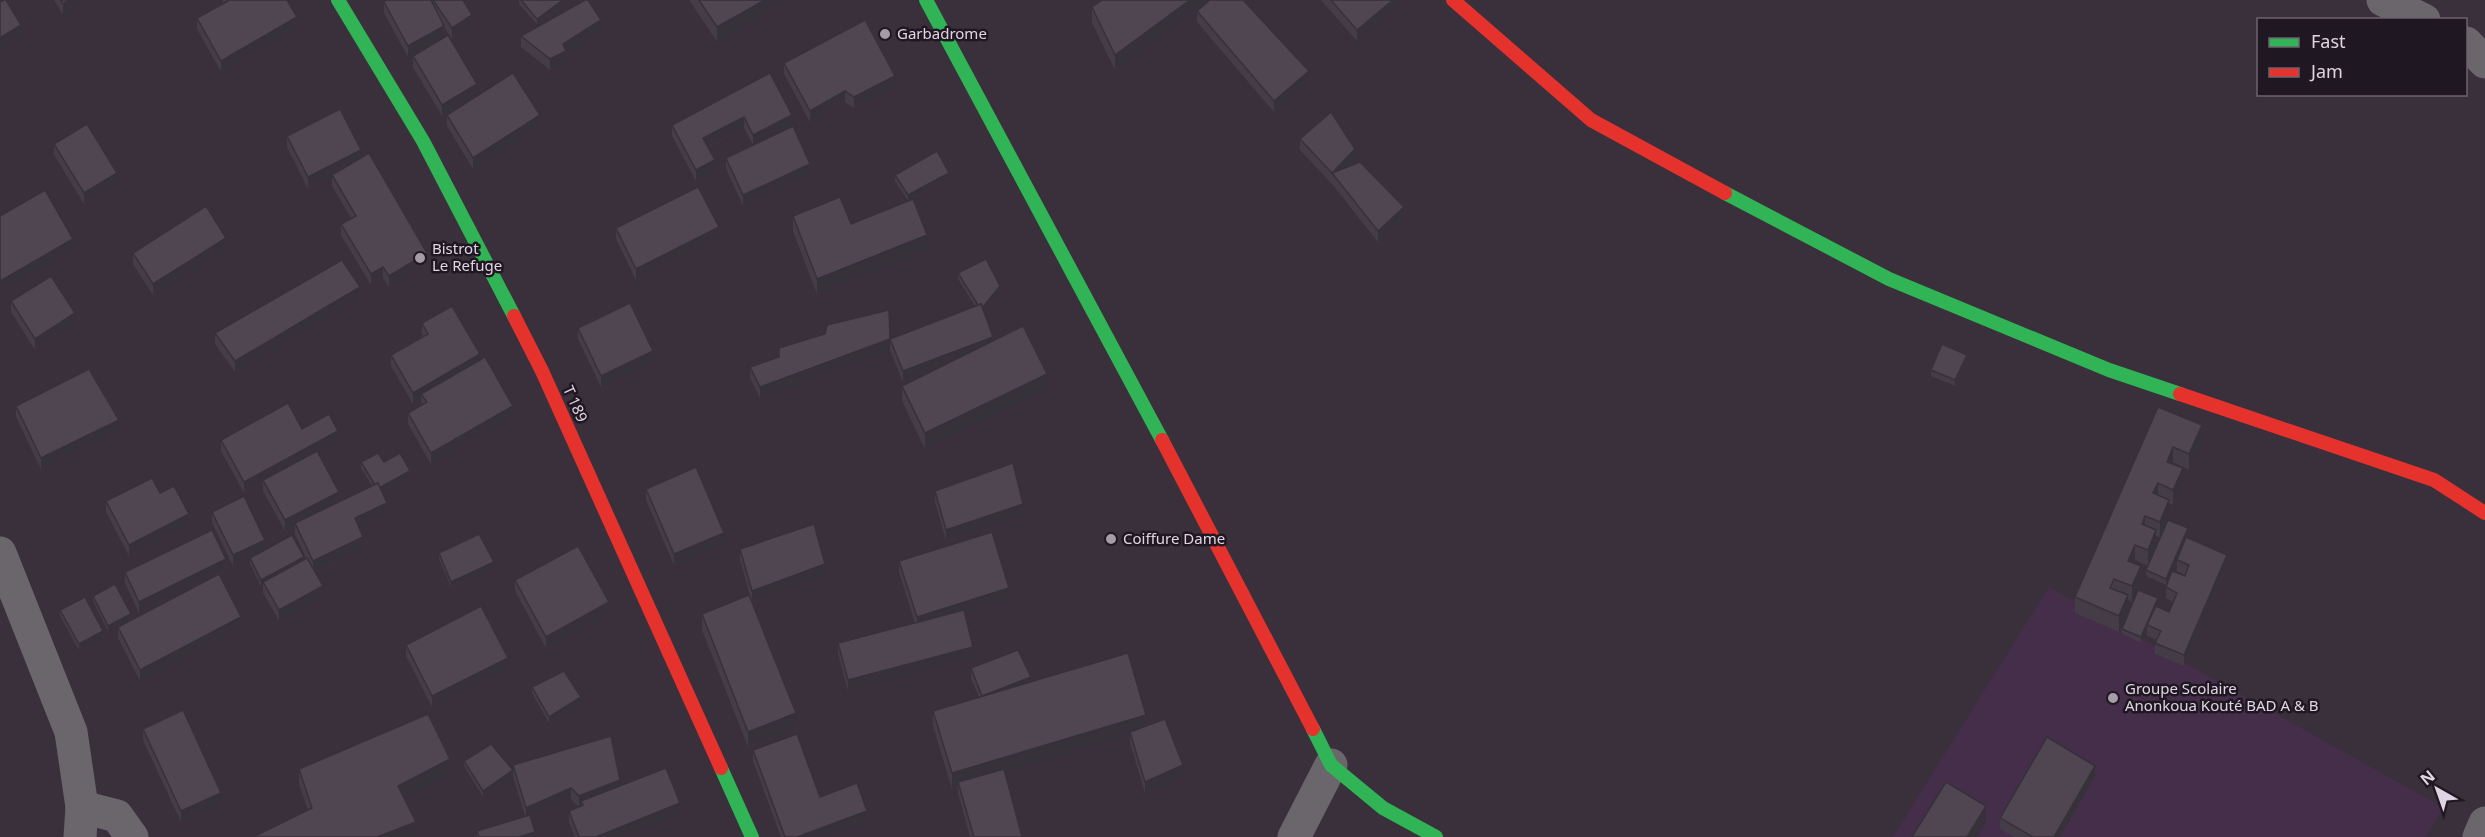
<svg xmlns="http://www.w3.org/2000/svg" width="2485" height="837" font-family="'Noto Sans',sans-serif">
<rect width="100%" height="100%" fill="#3a303c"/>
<path fill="#442e4a" d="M2049,587L2444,808L2425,837H1893Z"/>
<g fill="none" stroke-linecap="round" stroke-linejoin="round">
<g stroke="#6a666c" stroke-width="33">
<path d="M2383,0L2424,20"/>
<path d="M2466,43L2485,62"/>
<path d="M0,553L71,732L82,807L80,837"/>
<path d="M82,807L117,816L132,837"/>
<path d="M1294,837L1331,765"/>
<path d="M2479,837L2485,823"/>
</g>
<g stroke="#30b455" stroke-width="14">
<path d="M338,0L423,141L514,316"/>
<path d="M926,0L1162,440"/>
<path d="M1725,193L1889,279L2109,370L2180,394"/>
<path d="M1313,729L1331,765L1383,808L1436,837"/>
<path d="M721,768L752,837"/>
</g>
<g stroke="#e5322d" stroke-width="14">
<path d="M1453,0L1591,120L1725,193"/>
<path d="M514,316L542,371L721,768"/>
<path d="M2180,394L2434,480L2485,513"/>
<path d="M1162,440L1313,729"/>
</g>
</g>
<g fill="#443c47">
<path d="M54,0H86L63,15Z"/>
<path d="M223,0H287L297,28L221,72L197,29V18L223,4Z"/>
<path d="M387,0H463L472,26L452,39L444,27V37L408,57L384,13V2Z"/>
<path d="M519,0H572L537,24L519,4Z"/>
<path d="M689,0H792L717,42Z"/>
<path d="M1243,0L1309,82L1274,112L1197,22V11L1115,70L1092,23V7Z"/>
<path d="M1321,0H1396V8L1357,41Z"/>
<path d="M601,31L566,53V62L550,70L521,47V36Z"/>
<path d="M413,56L477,95L442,116L413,67Z"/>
<path d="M784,63L895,87L854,108L845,102L810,122L784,74Z"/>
<path d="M770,73L792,126L771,137L810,175L743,206L726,169V158L753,145L744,128L708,147L715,171L696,181L672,136V125Z"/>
<path d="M447,115L540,126L473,169L447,126Z"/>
<path d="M287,136L361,158L427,264L389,287L383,278L371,285L341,235V224L351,218L332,186V176L308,189L287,147Z"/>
<path d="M1300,139L1355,160L1349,167L1404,218L1378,242L1332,184L1300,150Z"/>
<path d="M54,144L117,184L84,204L54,155Z"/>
<path d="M895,175L949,179L909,201L927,251L817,294L793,231V216L851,224L908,201L895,181Z"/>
<path d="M616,228L719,238L636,280L616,239Z"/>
<path d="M226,249L153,295L133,264V253Z"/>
<path d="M958,273L1000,292L983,312L993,341L1047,389L925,449L902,401V386L935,370L903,382L890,350V339L975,306L958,279Z"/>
<path d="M360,298L235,372L215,344V333Z"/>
<path d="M11,301L75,324L35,350L11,312Z"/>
<path d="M422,323L480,360L513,417L431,464L408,424V413L422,405L421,399L413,404L391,366V355L423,336L422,334Z"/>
<path d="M578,328L653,362L601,387L578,339Z"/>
<path d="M779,348L890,350L760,398L750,378V367L779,358Z"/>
<path d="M1967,361L1955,386L1931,376V370Z"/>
<path d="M16,406L119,431L41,469L16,417Z"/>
<path d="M2158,407L2202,440L2189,470L2173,462L2172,464L2183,484L2173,505L2169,503V515L2160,537L2156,536L2148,566L2135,560L2134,563L2141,582L2132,602L2128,600V611L2119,632L2075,613V597Z"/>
<path d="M302,429L338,442L318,453L339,502L372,486L361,468V462H384L410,477L382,492L387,514L359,527L363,548L314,572L323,597L279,621L263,593V585L261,586L250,564V558L233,566L212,523V512L265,550L304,559L306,558L295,534V526L285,531L263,491V483L244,493L221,451V440Z"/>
<path d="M646,489L724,544L674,565L646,500Z"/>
<path d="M935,491L1023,515L946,541L935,502Z"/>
<path d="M160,493L189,525L129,556L106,512V501Z"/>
<path d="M2188,534L2187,537L2227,566L2184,666L2155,654V643L2157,640L2147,636V628L2141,643L2122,634V629L2158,604L2157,606L2169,612L2173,602L2166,598V587L2185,576V575L2177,571V560L2166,585L2146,576V570Z"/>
<path d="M740,549L825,575L752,602L796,729L748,747L702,630V614L751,599L740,560Z"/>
<path d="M439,553L494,568L451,587L439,559Z"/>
<path d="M899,561L1009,599L964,613L973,658L848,691L838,654V643L915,623L899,572Z"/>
<path d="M226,570L139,613L125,583V572Z"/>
<path d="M515,580L609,613L546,648L515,591Z"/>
<path d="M115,584L108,631L93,601V596Z"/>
<path d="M60,610L103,637L79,650L60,616Z"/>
<path d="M118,627L241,628L140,681L118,638Z"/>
<path d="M406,645L508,669L432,707L406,656Z"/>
<path d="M971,668L1031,682L1146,726L1183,776L1145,793L1130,743V735L1005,773L1022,837H970L958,793V787L952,789L933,726V711L979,697L971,679Z"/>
<path d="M532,687L581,703L549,723L532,693Z"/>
<path d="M143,729L221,804L181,822L143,740Z"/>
<path d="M753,750L820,797L867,822L826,837H781L753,761Z"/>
<path d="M464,761L513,770V765L620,786L680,814L623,837H575L569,822V811L579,807L571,799L530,817L535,837H477V831L525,816L513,776L483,797L464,766Z"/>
<path d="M299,769L450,775L404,798L416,837L308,810L299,784Z"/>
<path d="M2095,777L2060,837H2014L2000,829V818Z"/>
</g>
<g fill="#373139">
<path d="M69,0H86L63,15V4Z"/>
<path d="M563,0H572L537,24V19Z"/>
<path d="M765,0H792L717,42V27Z"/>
<path d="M1190,0H1212L1115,70V55Z"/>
<path d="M1393,0H1396V8L1357,41V30Z"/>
<path d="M472,15V26L452,39V28Z"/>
<path d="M297,17V28L221,72V61Z"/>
<path d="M601,20V31L566,53V62L550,70V59L563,44Z"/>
<path d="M21,25V36L0,49V38Z"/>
<path d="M444,26V37L408,57V46Z"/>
<path d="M1309,71V82L1274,112V101Z"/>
<path d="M895,76V87L854,108V97Z"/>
<path d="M477,84V95L442,116V105Z"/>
<path d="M845,91V102L810,122V111Z"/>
<path d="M540,115V126L473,169V158Z"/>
<path d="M792,115V126L753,146V135Z"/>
<path d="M744,117V128L703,149V138Z"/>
<path d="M1355,149V160L1336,179L1332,173V184V173Z"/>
<path d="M361,150V161L308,189V177Z"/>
<path d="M715,160V171L696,181V170Z"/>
<path d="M810,164V175L743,206V195Z"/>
<path d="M117,173V184L84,204V193Z"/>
<path d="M949,173V179L908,201V195Z"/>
<path d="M1404,207V218L1378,242V231Z"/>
<path d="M719,227V238L636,280V269Z"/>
<path d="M927,235V251L817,294V279Z"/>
<path d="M226,238V249L153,295V284Z"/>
<path d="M73,239V250L0,292V281Z"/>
<path d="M427,253V264L389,287V276Z"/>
<path d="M383,267V278L371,285V274Z"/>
<path d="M1000,286V292L981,315V309Z"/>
<path d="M360,287V298L235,372V361Z"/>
<path d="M75,313V324L35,350V339Z"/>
<path d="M993,337V348L903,382V371Z"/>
<path d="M890,339V350L760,398V387Z"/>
<path d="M653,351V362L601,387V376Z"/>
<path d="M480,354V365L421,394V399L413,404V393Z"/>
<path d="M1967,355V361L1955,386V380Z"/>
<path d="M1047,374V389L925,449V433Z"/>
<path d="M513,406V417L431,464V453Z"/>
<path d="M119,420V431L41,469V458Z"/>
<path d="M2202,425V440L2189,470V454Z"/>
<path d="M338,431V442L264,482L263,480V483L244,493V482Z"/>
<path d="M2173,447V462L2167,477V462Z"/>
<path d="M2183,468V484L2173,505V490Z"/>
<path d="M410,471V477L378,494V489Z"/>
<path d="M2158,483V499L2153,493Z"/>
<path d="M339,492V503L295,523V526L285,531V520Z"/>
<path d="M2169,500V515L2160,537V522Z"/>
<path d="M387,503V514L355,529V518Z"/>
<path d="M1023,504V515L946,541V530Z"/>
<path d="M189,514V525L129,556V545Z"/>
<path d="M2145,516V531L2142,524Z"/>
<path d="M2188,528V534L2166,585V579Z"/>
<path d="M2156,530V546L2148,566V550Z"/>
<path d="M724,533V544L674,565V554Z"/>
<path d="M363,537V548L313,572V561Z"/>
<path d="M265,540V551L233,566V555Z"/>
<path d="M2135,545V560L2128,576V561Z"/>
<path d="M2227,555V566L2184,666V655Z"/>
<path d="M304,557V563L263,582V585L261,586V580Z"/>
<path d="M226,559V570L139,613V602Z"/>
<path d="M494,562V568L451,587V582Z"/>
<path d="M825,564V575L752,602V591Z"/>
<path d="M2141,566V582L2132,602V586Z"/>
<path d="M323,586V597L279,621V610Z"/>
<path d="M1009,588V599L917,628V617Z"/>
<path d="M2128,595V611L2119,632V616Z"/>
<path d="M2158,598V604L2149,625H2147V628L2141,643V637Z"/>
<path d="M609,602V613L546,648V637Z"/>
<path d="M131,614V620L108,631V626Z"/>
<path d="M241,617V628L140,681V670Z"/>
<path d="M103,631V637L79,650V644Z"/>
<path d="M973,647V658L848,691V680Z"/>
<path d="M508,658V669L432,707V696Z"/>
<path d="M1031,677V688L982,696Z"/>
<path d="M581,697V703L549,723V717Z"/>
<path d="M796,713V729L748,747V732Z"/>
<path d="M1146,715V731L1130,732V735L959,787L958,782V787L952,789V773Z"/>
<path d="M450,759V775L398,802V786Z"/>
<path d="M1183,765V776L1145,793V782Z"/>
<path d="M2095,766V777L2060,837H2054Z"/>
<path d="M513,770V776L483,797V791Z"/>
<path d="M620,780V791L581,801V806L579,807V796Z"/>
<path d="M571,788V799L526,819V808Z"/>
<path d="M221,793V804L181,822V811Z"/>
<path d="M680,803V814L623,837H596Z"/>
<path d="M1986,806V822L1977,837H1967Z"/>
<path d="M867,811V822L826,837H797Z"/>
<path d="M416,822V837H377Z"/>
<path d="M535,832V837H519Z"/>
</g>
<g fill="#4f4652" stroke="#373139" stroke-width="1.5">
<path d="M4,0H6L21,25L0,38V2Z"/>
<path d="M61,0H69L63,4Z"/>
<path d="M228,0H287L297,17L221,61L197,18L228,1Z"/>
<path d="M387,0H431L444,26L408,46L384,2Z"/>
<path d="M433,0H463L472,15L452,28Z"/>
<path d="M521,0H563L537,19Z"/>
<path d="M585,0H588L601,20L563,44L566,51L550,59L521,36Z"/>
<path d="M699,0H765L717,27Z"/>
<path d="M1102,0H1190L1115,55L1092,7Z"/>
<path d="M1210,0H1243L1309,71L1274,101L1197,11Z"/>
<path d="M1331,0H1393L1357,30Z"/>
<path d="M865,20L895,76L854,97L845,91L810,111L784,63Z"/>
<path d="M448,35L477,84L442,105L413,56Z"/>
<path d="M513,73L540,115L473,158L447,115Z"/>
<path d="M770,73L792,115L753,135L744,117L703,138L715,160L696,170L672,125Z"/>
<path d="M340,109L361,150L308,177L287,136Z"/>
<path d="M1331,112L1355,149L1332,173L1300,139Z"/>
<path d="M87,124L117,173L84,193L54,144Z"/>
<path d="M793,126L810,164L743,195L726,158Z"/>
<path d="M937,151L949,173L908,195L895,175Z"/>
<path d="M369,153L427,253L389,276L383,267L371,274L341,224L356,216L332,175Z"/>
<path d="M1360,162L1404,207L1378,231L1332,173Z"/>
<path d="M698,187L719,227L636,269L616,228Z"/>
<path d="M45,190L73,239L0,281V216Z"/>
<path d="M840,197L851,224L913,199L927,235L817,279L793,216Z"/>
<path d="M206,206L226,238L153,284L133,253Z"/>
<path d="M986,259L1000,286L982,308L981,304L978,305L958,273Z"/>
<path d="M342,260L360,287L235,361L215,333Z"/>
<path d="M51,276L75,313L35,339L11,301Z"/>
<path d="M630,303L653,351L601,376L578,328Z"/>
<path d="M981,304L993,337L903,371L890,339Z"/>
<path d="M452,306L480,354L413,393L391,355L428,334L422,323Z"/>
<path d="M889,310L890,339L760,387L750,367L779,357V348L825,334L827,325Z"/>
<path d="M1023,326L1047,374L925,433L902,386Z"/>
<path d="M1942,344L1967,355L1955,380L1931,370Z"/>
<path d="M485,357L513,406L431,453L408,413L427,402L421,394Z"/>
<path d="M89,369L119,420L41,458L16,406Z"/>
<path d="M288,403L302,429L329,414L338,431L244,482L221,440Z"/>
<path d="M2158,407L2202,425L2189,454L2173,447L2167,462L2183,468L2173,490L2158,483L2153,493L2169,500L2160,522L2145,516L2142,524L2156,530L2148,550L2135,545L2128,561L2141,566L2132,586L2114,579L2110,588L2128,595L2119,616L2075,597Z"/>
<path d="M317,451L339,492L285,520L263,480Z"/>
<path d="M378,453L384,462L400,453L410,471L379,488L378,483L375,485L361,462Z"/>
<path d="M1013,463L1023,504L946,530L935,491Z"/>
<path d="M696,467L724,533L674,554L646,489Z"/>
<path d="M152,478L160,493L174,486L189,514L129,545L106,501Z"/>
<path d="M378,483L387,503L355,518L363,537L313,561L295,523Z"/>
<path d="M244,496L265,540L233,555L212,512Z"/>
<path d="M2168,520L2188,528L2166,579L2146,570Z"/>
<path d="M814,524L825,564L752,591L740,549Z"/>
<path d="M212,530L226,559L139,602L125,572Z"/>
<path d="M992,532L1009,588L917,617L899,561Z"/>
<path d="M479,534L494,562L451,582L439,553Z"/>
<path d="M292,535L304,557L261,580L250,558Z"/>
<path d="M2186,537L2227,555L2184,655L2155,643L2161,631L2147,625L2156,606L2169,612L2177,593L2166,587L2172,571L2185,576L2189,565L2177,560Z"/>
<path d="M578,546L609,602L546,637L515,580Z"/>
<path d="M307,558L323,586L279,610L263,582Z"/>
<path d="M219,574L241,617L140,670L118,627Z"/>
<path d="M115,584L131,614L108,626L93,596Z"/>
<path d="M2138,590L2158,598L2141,637L2122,629Z"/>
<path d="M749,595L796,713L748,732L702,614Z"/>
<path d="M85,597L103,631L79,644L60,610Z"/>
<path d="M481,606L508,658L432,696L406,645Z"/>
<path d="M964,610L973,647L848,680L838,643Z"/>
<path d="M1018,650L1031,677L982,696L971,668Z"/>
<path d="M1128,653L1146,715L952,773L933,711Z"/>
<path d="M564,671L581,697L549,717L532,687Z"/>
<path d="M183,710L221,793L181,811L143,729Z"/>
<path d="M428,714L450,759L398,786L416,822L377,837H253L312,808L299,769Z"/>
<path d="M1165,719L1183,765L1145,782L1130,732Z"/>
<path d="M797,734L820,797L857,783L867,811L797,837H785L753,750Z"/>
<path d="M611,736L620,780L579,796L571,788L526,808L513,765Z"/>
<path d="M2047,737L2095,766L2054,837H2033L2000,818Z"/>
<path d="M491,744L513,770L483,791L464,761Z"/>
<path d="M666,768L680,803L596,837H579L569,811L583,805L581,801Z"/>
<path d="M1004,769L1022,837H974L958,782Z"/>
<path d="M1946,782L1986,806L1967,837H1912Z"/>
<path d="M530,815L535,832L519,837H479L477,831Z"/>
</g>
<g fill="#a69ba9" stroke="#1f1721" stroke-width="2">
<circle cx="885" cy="34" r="6"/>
<circle cx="420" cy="258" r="6"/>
<circle cx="1111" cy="539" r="6"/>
<circle cx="2113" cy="698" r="6"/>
</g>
<g text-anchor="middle" stroke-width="5" stroke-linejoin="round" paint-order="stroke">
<g font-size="15" fill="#e0d4e4" stroke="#1f1721" text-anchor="start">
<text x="897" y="39">Garbadrome</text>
<text x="432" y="254">Bistrot<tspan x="432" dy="17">Le Refuge</tspan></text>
<text x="1123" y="544">Coiffure Dame</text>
<text x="2125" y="694">Groupe Scolaire<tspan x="2125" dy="17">Anonkoua Kouté BAD A &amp; B</tspan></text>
</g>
<g font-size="15" fill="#e0d4e4" stroke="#1f1721">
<text transform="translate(575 404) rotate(66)" y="5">T 189</text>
</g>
</g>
<rect x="2257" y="18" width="210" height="78" fill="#1f1721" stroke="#6c636f" stroke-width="1.5"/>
<rect x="2269" y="38" width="30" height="9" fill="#30b455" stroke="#6c636f" stroke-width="1.5"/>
<text x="2311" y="48" font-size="18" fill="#e0d4e4">Fast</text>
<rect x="2269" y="68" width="30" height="9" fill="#e5322d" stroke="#6c636f" stroke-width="1.5"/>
<text x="2311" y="78" font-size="18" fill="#e0d4e4">Jam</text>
<g transform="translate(2437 789) rotate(320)" stroke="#1f1721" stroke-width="4.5" paint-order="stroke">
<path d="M0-4.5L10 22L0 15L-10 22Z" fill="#e0d4e4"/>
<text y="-9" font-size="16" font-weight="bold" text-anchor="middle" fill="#e0d4e4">N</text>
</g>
</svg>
